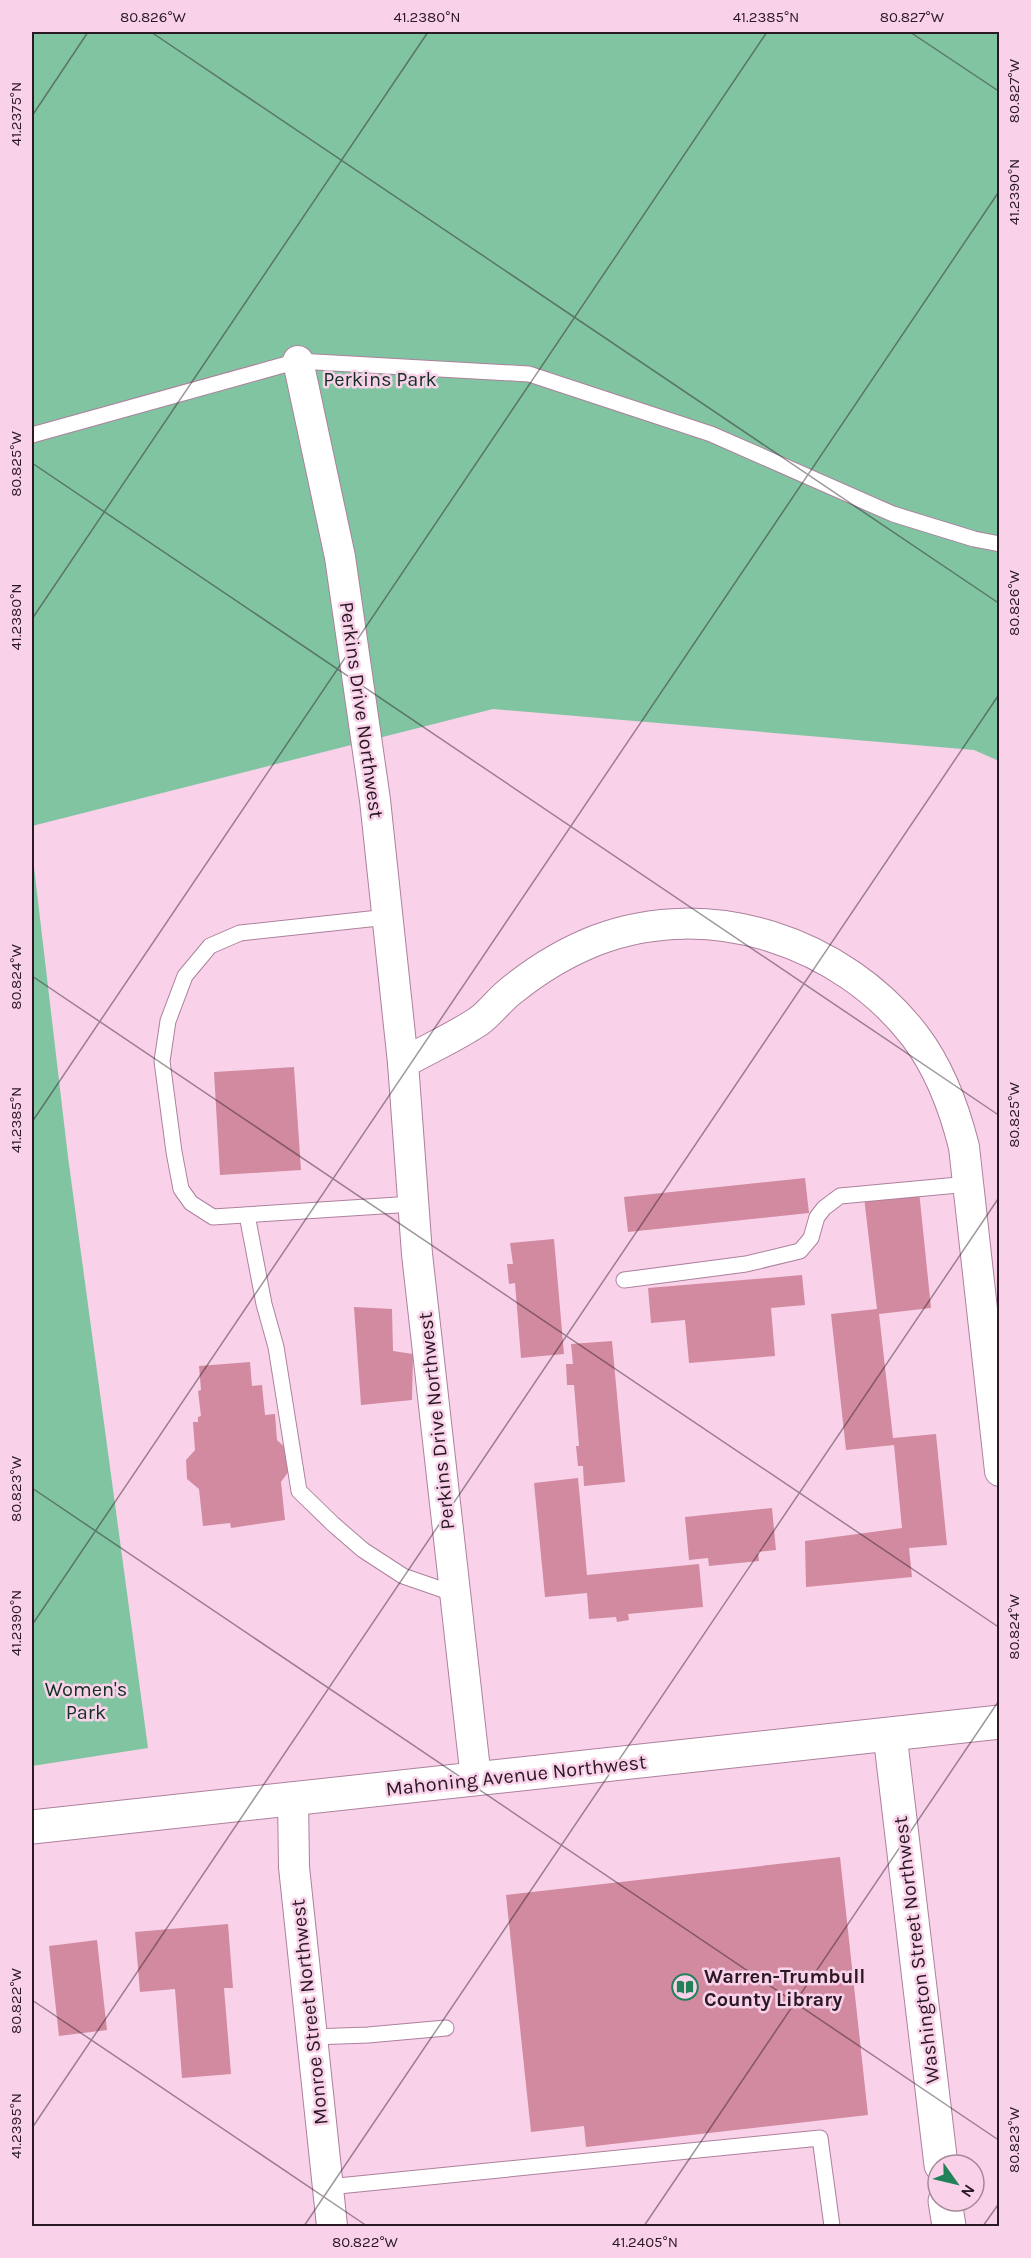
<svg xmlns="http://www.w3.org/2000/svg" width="1031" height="2258" font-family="Karla,sans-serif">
<rect width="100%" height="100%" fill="#f9d2ea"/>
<g fill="#81c4a1">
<path d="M32,32H999V761L974,750L493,709L32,826Z"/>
<path d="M32,850L68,1157L148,1748L32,1766Z"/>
</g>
<g fill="#d18a9f">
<path d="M294,1067L301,1170L220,1175L214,1072Z"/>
<path d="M805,1178L809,1213L628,1232L624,1197Z"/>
<path d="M919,1191L931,1308L879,1314L893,1438L936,1434L947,1545L909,1548L912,1577L806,1587L805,1541L902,1528L894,1445L846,1450L831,1314L877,1309L864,1197Z"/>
<path d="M554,1239L564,1354L521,1358L515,1283L509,1284L507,1264H513L510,1243Z"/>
<path d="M802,1275L805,1305L771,1308L775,1356L689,1363L685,1320L651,1323L648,1288Z"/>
<path d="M354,1307L392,1309L393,1351L413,1354L412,1400L361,1405Z"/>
<path d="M612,1341L625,1482L584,1486L583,1466H578L576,1446H579L574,1385H567L566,1364H573L571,1344Z"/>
<path d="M250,1362L252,1386L262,1385L265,1415L275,1414L277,1440L289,1451L291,1468L281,1482L285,1520L231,1528L230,1523L203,1526L199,1489L187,1479L186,1460L195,1450L193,1422H198V1417L201,1416L198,1391L201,1390L199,1366Z"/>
<path d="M578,1478L587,1575L699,1564L703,1607L628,1614L629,1620L617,1622L616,1617L589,1619L587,1593L545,1597L534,1483Z"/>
<path d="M772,1508L776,1550L758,1552L759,1561L709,1566L708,1558L689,1560L685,1517Z"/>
<path d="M840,1857L868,2115L586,2147L584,2126L531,2132L506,1895Z"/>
<path d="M228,1924L233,1988H224L231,2074L182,2078L175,1989L140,1992L135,1932Z"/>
<path d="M97,1940L107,2030L59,2036L49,1946Z"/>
</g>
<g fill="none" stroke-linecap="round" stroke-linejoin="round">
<g stroke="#ad809d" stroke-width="17">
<g id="lane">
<path d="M32,435L298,361L529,374L711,434L893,514L974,539L1000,544"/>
<path d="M388,917L240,933L210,946L185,976L168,1021L162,1061L174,1152L181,1189L191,1203L213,1217L413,1204"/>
<path d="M247,1215L264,1304L276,1347L299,1491L333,1524L363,1550L403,1576L455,1594"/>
<path d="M624,1280L746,1264L800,1251L811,1238L817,1217L824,1208L840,1196L969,1184"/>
<path d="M312,2037L368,2035L446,2028"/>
<path d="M328,2187L820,2138L832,2226"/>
</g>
</g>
<g stroke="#ad809d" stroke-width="32">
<g id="street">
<path d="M298,361L340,557L375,800L403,1063"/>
<path d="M476,1779L417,1254L403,1063C428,1049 455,1037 479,1021C491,1012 500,999 512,990C538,969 566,952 597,940C710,897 843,942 915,1036C940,1069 954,1107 964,1147L1000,1471"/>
<path d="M293,1798L294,1867L332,2226"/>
</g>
</g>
<g stroke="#ad809d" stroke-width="35">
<g id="secondary">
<path d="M890,1735L941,2165"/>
<path d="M32,1827L1000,1722"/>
<path d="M945,2201L949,2226"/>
</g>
</g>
<use href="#lane" stroke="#fff" stroke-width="15"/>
<use href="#street" stroke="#fff" stroke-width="30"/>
<use href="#secondary" stroke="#fff" stroke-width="33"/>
</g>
<path fill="none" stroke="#2a1824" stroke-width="1.5" stroke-opacity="0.45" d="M151,32L1000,604M910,32L1000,92M32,116L88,32M32,463L1000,1116M32,619L428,32M32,976L1000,1628M32,1122L767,32M32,1488L1000,2141M32,1625L1000,190M32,2000L367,2226M32,2128L1000,693M304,2226L1000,1196M644,2226L1000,1699M983,2226L1000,2202"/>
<defs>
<g id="library-ring" transform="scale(1.35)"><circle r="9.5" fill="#f9d2ea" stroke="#218158" stroke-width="1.5"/><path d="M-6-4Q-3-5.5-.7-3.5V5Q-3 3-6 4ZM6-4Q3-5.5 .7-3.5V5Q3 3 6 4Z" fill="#218158"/></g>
</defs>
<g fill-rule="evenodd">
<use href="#library-ring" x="685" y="1987"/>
</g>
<g text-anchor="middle" stroke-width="5" stroke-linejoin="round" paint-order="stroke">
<g font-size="20" fill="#103122" stroke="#f9d2ea">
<text x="380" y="386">Perkins Park</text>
<text x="86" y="1696">Women's<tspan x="86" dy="23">Park</tspan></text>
</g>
<g font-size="20" fill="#2a1824" stroke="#f9d2ea">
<text transform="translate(362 710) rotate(82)" y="7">Perkins Drive Northwest</text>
<text transform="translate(436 1421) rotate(-96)" y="7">Perkins Drive Northwest</text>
<text transform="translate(516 1775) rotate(-6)" y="7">Mahoning Avenue Northwest</text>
<text transform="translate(916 1950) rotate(-97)" y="7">Washington Street Northwest</text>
<text transform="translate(309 2012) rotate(-96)" y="7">Monroe Street Northwest</text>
</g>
<g font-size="20" font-weight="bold" fill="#2a1824" stroke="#f9d2ea" text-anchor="start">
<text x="704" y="1983">Warren-Trumbull<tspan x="704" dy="23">County Library</tspan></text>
</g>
</g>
<rect width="1031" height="2258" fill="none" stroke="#f9d2ea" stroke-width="66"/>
<g transform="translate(956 2183) rotate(124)"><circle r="28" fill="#f9d2ea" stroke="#a6889b" stroke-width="1.5"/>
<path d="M0-4.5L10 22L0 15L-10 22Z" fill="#218158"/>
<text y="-9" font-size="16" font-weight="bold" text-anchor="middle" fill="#2a1824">N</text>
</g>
<rect x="33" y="33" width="965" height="2192" fill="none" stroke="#2a1824" stroke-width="2"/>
<g font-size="15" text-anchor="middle" fill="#2a1824">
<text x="153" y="22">80.826°W</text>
<text x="427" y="22">41.2380°N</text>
<text x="766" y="22">41.2385°N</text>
<text x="912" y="22">80.827°W</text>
<text transform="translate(1014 91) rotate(-90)" y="5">80.827°W</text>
<text transform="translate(16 114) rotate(-90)" y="5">41.2375°N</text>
<text transform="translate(1014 192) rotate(-90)" y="5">41.2390°N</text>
<text transform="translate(16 464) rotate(-90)" y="5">80.825°W</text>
<text transform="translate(1014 603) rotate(-90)" y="5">80.826°W</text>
<text transform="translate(16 617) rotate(-90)" y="5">41.2380°N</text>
<text transform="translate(16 977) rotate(-90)" y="5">80.824°W</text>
<text transform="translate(1014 1115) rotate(-90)" y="5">80.825°W</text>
<text transform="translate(16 1120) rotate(-90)" y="5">41.2385°N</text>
<text transform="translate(16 1489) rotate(-90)" y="5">80.823°W</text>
<text transform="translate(16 1623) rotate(-90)" y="5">41.2390°N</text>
<text transform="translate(1014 1627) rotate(-90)" y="5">80.824°W</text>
<text transform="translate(16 2001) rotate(-90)" y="5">80.822°W</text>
<text transform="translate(16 2126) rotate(-90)" y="5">41.2395°N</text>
<text transform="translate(1014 2140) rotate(-90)" y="5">80.823°W</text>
<text x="365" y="2247">80.822°W</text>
<text x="645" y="2247">41.2405°N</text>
</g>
</svg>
